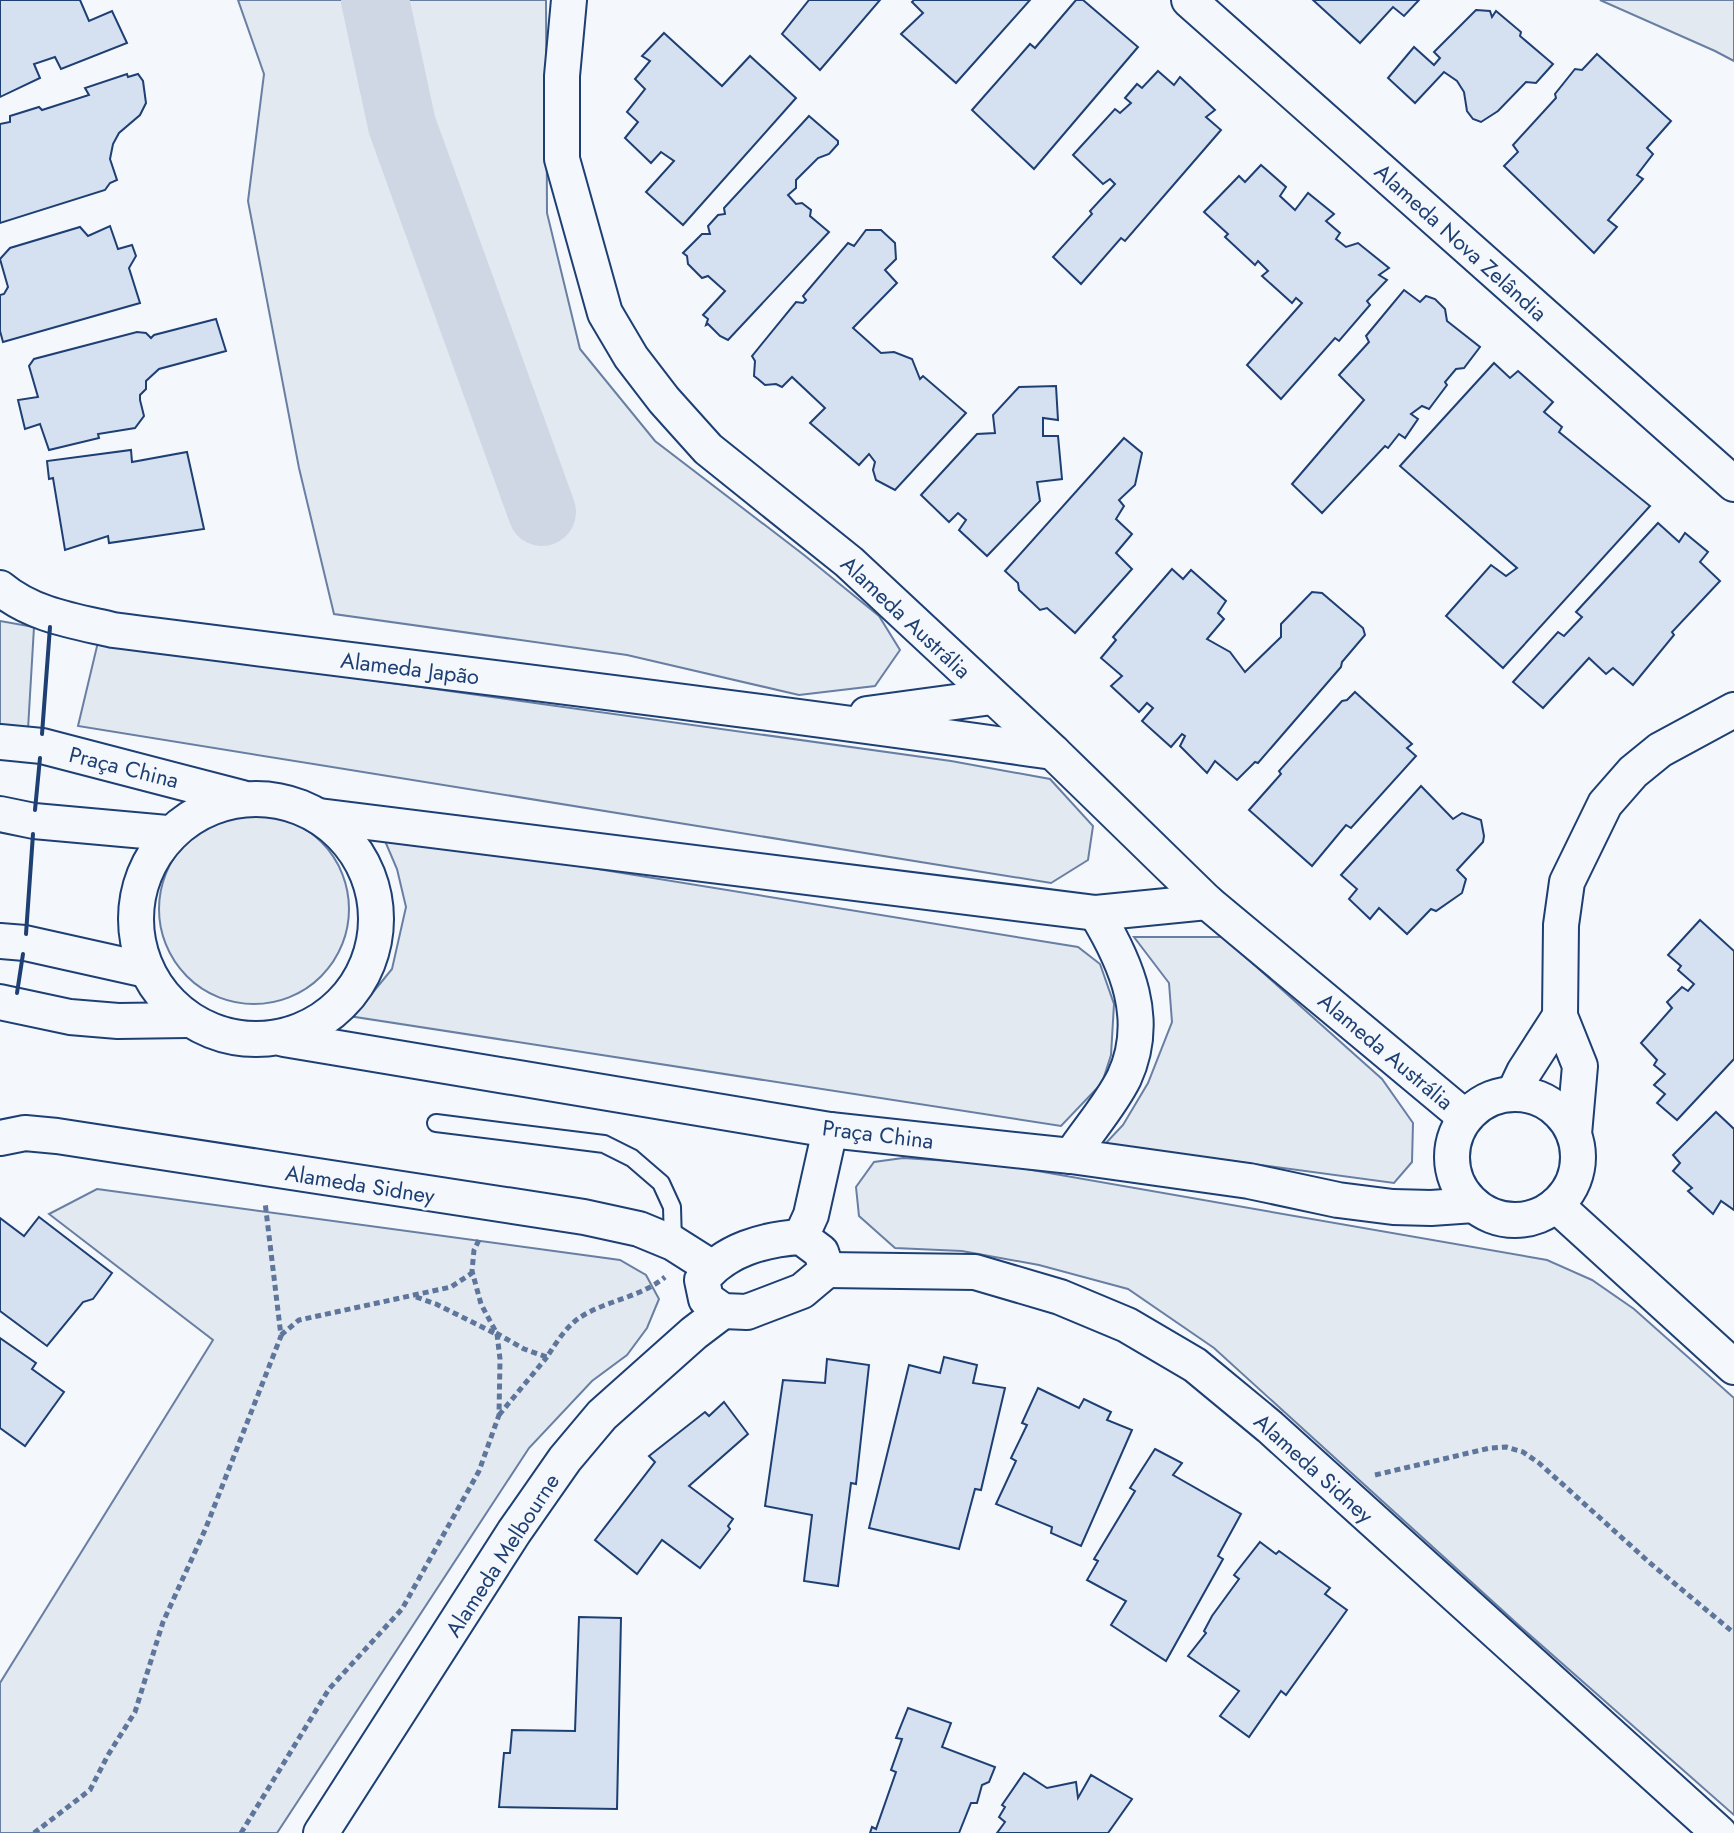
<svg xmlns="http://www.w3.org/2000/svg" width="1734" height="1833" font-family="Jost,sans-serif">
<rect width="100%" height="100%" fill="#f4f7fb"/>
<g fill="#e3e9f0" stroke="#687fa3" stroke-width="2">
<path d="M238,0H546L547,213L580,349L655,441L804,555L879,616L900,650L875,686L799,695L627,655L334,614L299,468L248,201L264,74Z"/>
<path d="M1600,0H1734V61L1715,51Z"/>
<path d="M0,621L34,627L28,729L0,725Z"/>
<path d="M98,642L951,761L1050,779L1093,826L1088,860L1051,883L78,726Z"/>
<circle cx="254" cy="909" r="95"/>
<path d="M382,834L1078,947L1100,964L1114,1004L1111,1055L1102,1083L1061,1126L349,1016L361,1007L392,969L406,907L397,869Z"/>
<path d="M1134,937H1223L1382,1079L1413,1123L1412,1162L1394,1183L1105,1144L1123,1125L1148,1083L1172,1022L1169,983Z"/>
<path d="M903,1158L997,1164L1547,1260L1592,1280L1634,1309L1734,1398V1815L1523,1629L1214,1348L1128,1289L1039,1265L962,1251L895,1248L859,1216L856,1187L874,1162Z"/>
<path d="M97,1189L620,1260L646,1275L659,1299L647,1328L627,1355L592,1381L529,1448L277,1833H0V1683L213,1340L49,1214Z"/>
</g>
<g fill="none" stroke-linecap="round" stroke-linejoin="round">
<path stroke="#cfd7e4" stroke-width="68" d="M375,0L402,125L542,512"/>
</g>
<g fill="#d5e0f0" stroke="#1d3f73" stroke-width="2">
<path d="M0,0H80L89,21L112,11L127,43L61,69L55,57L34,64L40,78L0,97Z"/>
<path d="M809,0H880L820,70L782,34Z"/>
<path d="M914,0H1030L956,83L901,34L923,13L912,2Z"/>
<path d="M1076,0H1083L1138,47L1034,169L972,110L1030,44L1035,48Z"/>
<path d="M1313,0H1419L1404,16L1393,7L1360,43Z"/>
<path d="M1476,10L1490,11L1492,17L1496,11L1521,32L1520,36L1553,64L1536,83L1526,82L1498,111L1481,122L1473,119L1467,111L1464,92L1457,81L1444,72L1415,103L1388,78L1414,47L1434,65L1440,58L1434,52Z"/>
<path d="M664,33L722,86L750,56L796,98L683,225L646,192L674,161L661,152L651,163L625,138L638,122L627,112L645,89L635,79L650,61L642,56Z"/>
<path d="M1597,54L1671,121L1647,148L1653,154L1637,175L1643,179L1608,220L1617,227L1594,253L1504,166L1518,152L1513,145L1556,98L1555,94L1575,69L1582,70Z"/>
<path d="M1158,71L1174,85L1180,77L1215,110L1206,117L1221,130L1125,241L1121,238L1081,284L1053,257L1092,214L1090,211L1115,184L1110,179L1103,184L1073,155L1115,109L1120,113L1131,103L1125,98L1137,84L1142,88Z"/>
<path d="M127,74L128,77L138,74L143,81L146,103L140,115L119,133L113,144L110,159L117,180L110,183L105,190L0,223V124L10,122V116L39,107L42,110L89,95L85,88Z"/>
<path d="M809,116L838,141V144L829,154L818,158L796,180V188L788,195L796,204L802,203L811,210L810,216L829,232L728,340L720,336L708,324L706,325L708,319L703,315L725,291L708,276L702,278L688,264L687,256L683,253L702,234H710L708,226L718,215L725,214L724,208Z"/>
<path d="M1261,165L1286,187L1280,196L1295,210L1308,193L1334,214L1326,221L1340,233L1336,239L1346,247L1358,243L1389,268L1379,275L1387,280L1367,301L1370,305L1339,341L1335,338L1281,399L1247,365L1302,303L1296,298L1292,303L1262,276L1268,271L1258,261L1255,265L1225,237L1228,234L1204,212L1239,176L1245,182Z"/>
<path d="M110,226L118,249L132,245L136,256L129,268L140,303L3,342L0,331V295L4,294L8,287L0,259L10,248L80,227L88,236Z"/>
<path d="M866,230H881L895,243L896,259L885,270L897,283L853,328L881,353L894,352L912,359L920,379L923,376L966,413L895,490L876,480L873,470L875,462L869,454L859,465L810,423L825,408L792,377L782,387L776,384L765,385L758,379L754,376L755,361L752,356L796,302L803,303L806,300L803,296L848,243L854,246Z"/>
<path d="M1404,290L1420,302L1426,296L1435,299L1445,309L1447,321L1480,347L1464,368L1456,369L1445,382L1447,385L1429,409L1422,406L1411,414L1418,419L1405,438L1399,434L1388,448L1385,446L1322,513L1292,484L1364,400L1339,375L1369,342L1366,336Z"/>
<path d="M216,319L226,351L159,369L146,381V389L140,395V400L144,416L135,428L98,434L99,438L49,450L40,424L25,429L18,400L38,397L29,366L34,359L137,332L146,333L151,338L154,335Z"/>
<path d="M1494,363L1510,378L1518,371L1553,402L1544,412L1562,427L1559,432L1650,506L1503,668L1446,616L1491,565L1506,576L1517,568L1400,466Z"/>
<path d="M1056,386L1058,420L1043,418V436H1058L1062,479L1037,482L1040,501L987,556L959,530L966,520L958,513L949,522L921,495L977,434L995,433L993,415L1019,387Z"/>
<path d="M1124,438L1142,453L1135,485L1119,500L1124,506L1116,519L1132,534L1116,553L1132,569L1075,633L1047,608L1040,610L1019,590L1018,583L1005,571Z"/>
<path d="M131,450L132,462L187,452L204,529L109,543L108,536L65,550L53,478L49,479L47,461Z"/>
<path d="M1658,523L1679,542L1685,533L1708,552L1700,562L1720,581L1672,632L1674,635L1633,685L1613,668L1606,674L1589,658L1543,708L1513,682L1558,632L1564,636L1582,617L1576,612Z"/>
<path d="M1172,569L1183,579L1191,570L1226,601L1218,613L1224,619L1207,639L1230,652L1245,672L1281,637V624L1312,592L1322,593L1363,628L1365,635L1342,662L1341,667L1258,763L1255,762L1237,780L1215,761L1207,773L1180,746L1185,736L1182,734L1171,747L1142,721L1153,708L1147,703L1139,712L1111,686L1122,676L1101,658L1116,640L1113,637Z"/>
<path d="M1355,692L1412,744L1407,748L1416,756L1351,828L1346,825L1312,866L1249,810L1281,774L1279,771L1342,701L1347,700Z"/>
<path d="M1421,786L1453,819L1462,813L1481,820L1484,836L1483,842L1457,870L1466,879L1462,893L1436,911L1431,909L1407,934L1379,908L1370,919L1349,899L1357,889L1341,875Z"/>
<path d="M1700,920L1734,951V1059L1677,1120L1657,1103L1665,1094L1654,1085L1665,1074L1654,1065L1657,1060L1641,1043L1672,1008L1667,1002L1682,987L1688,991L1694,984L1678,970L1681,966L1668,955Z"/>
<path d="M1716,1112L1734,1129V1210L1721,1201L1713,1214L1688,1191L1692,1188L1673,1171L1680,1163L1673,1155Z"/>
<path d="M39,1217L112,1273L93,1299L83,1302L47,1346L0,1311V1218L24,1236Z"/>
<path d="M0,1338L36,1363L32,1369L64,1392L25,1446L0,1428Z"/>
<path d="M944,1357L977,1365L973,1383L1005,1388L981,1490L975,1489L959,1549L869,1528L909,1365L940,1373Z"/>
<path d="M827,1359L869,1365L856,1484L851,1483L838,1586L804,1581L812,1515L765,1506L783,1380L825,1383Z"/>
<path d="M1038,1388L1079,1408L1084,1399L1111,1412L1107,1420L1132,1430L1081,1546L1051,1533L1052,1527L996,1504L1016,1461L1011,1458L1027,1425L1022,1423Z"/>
<path d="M724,1402L748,1434L689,1486L733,1519L728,1526L730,1529L700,1568L662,1540L637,1574L595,1540L655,1462L649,1456L705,1412L709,1416Z"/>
<path d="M1155,1449L1182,1463L1173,1475L1241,1514L1218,1556L1223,1559L1166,1661L1111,1625L1126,1601L1087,1580L1098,1561L1094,1559L1135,1491L1130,1488Z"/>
<path d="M1260,1542L1276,1554L1279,1551L1330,1588L1325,1594L1347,1610L1286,1695L1281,1691L1249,1737L1220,1716L1239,1691L1188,1656L1206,1633L1204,1631L1212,1616L1239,1579L1234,1575Z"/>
<path d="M579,1617L621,1618L617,1809L499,1807L504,1753H510L512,1730L575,1731Z"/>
<path d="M908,1708L951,1723L942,1747L995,1767L989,1782L982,1785L977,1803H971L959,1833H870L872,1827L876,1829L896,1772L891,1770L902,1739L896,1738Z"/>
<path d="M1024,1773L1047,1788L1076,1782L1078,1798L1091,1775L1132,1799L1108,1833H997L1005,1822L999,1817L1005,1807L1002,1805Z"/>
</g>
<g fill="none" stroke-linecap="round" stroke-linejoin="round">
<g stroke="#1d3f73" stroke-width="20">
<path id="service" d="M436,1123L604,1144L632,1158L661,1183L672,1207L673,1243"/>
</g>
<g stroke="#1d3f73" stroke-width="38">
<g id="minor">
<path d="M569,0L562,76V159L605,313L631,357L664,400L708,449L849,562L1053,752L1207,902L1465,1117"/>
<path d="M1189,0L1734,484"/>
<path d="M0,588C32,615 74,621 113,630C427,670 740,707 1053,752"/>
<path d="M867,714L992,697"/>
<path d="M0,742L42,746L242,798"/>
<circle cx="256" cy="919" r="120"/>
<path d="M0,814L34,821L167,833"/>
<path d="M319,816L1096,913L1207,902"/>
<path d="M0,941L25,943L146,970"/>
<path d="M0,1002L70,1017L118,1021L188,1020"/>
<path d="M284,1039L830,1130L1071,1156L1249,1181L1338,1200L1393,1207L1431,1208L1474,1205"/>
<path d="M1514,1093L1524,1072L1560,1016"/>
<circle cx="1515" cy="1157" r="63"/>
<path d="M1574,1134L1580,1066L1560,1016L1561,925L1567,882L1605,804L1633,772L1660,750L1734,710"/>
<path d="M0,1138L25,1133L57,1136L584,1217L639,1229L673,1243L711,1267"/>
<path d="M1071,1156C1088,1130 1110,1106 1124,1078C1151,1020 1127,964 1096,913"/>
<path d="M1556,1205L1734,1367"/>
<path d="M801,1237L821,1252L827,1270L802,1291L747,1312L723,1311L706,1299L702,1280C724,1250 765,1239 801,1237Z"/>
<path d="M801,1237L811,1215L830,1130"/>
<path d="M827,1270L975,1272L1060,1297L1127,1325L1195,1365L1270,1427L1719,1833"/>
<path d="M321,1833L514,1532L565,1459L602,1415L694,1333L723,1311"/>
</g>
</g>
<g stroke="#5e769c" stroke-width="5" stroke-dasharray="6 4" stroke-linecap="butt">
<path d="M416,1297L436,1304L494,1333"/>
<path d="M496,1333L524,1349L547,1357C556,1343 566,1327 579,1318C606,1300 640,1298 665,1277"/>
<path d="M281,1335L299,1320L451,1287L472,1273"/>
<path d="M499,1415L547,1357"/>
<path d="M1375,1475L1490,1448L1506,1447L1523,1452L1539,1463L1650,1563L1734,1633"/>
<path d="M34,1833L90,1790L108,1755L135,1712L163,1622L205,1530L281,1336L265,1202"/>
<path d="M241,1833L329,1689L402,1609L479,1471L499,1415L500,1359L497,1334L481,1304L472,1271L474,1250L480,1238"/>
</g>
<use href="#service" stroke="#f4f7fb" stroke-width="16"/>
<use href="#minor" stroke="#f4f7fb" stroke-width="34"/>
<g stroke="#1d3f73" stroke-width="4">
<path d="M42,734L50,627"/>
<path d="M35,810L40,758"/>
<path d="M26,934L33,834"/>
<path d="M17,993L23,954"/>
</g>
</g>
<g text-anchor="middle" stroke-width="6" stroke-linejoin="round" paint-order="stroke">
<g font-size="22" fill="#1d3f73" stroke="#f4f7fb">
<text transform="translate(1461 242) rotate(42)" y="8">Alameda Nova Zelândia</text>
<text transform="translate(906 617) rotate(43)" y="8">Alameda Austrália</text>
<text transform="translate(410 668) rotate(7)" y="8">Alameda Japão</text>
<text transform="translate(124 767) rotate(14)" y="8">Praça China</text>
<text transform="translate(1386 1051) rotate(40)" y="8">Alameda Austrália</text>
<text transform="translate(878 1134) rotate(7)" y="8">Praça China</text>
<text transform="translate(360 1184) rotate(9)" y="8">Alameda Sidney</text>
<text transform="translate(1314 1468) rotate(42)" y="8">Alameda Sidney</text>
<text transform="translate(502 1555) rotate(-57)" y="8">Alameda Melbourne</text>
</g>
</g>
</svg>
